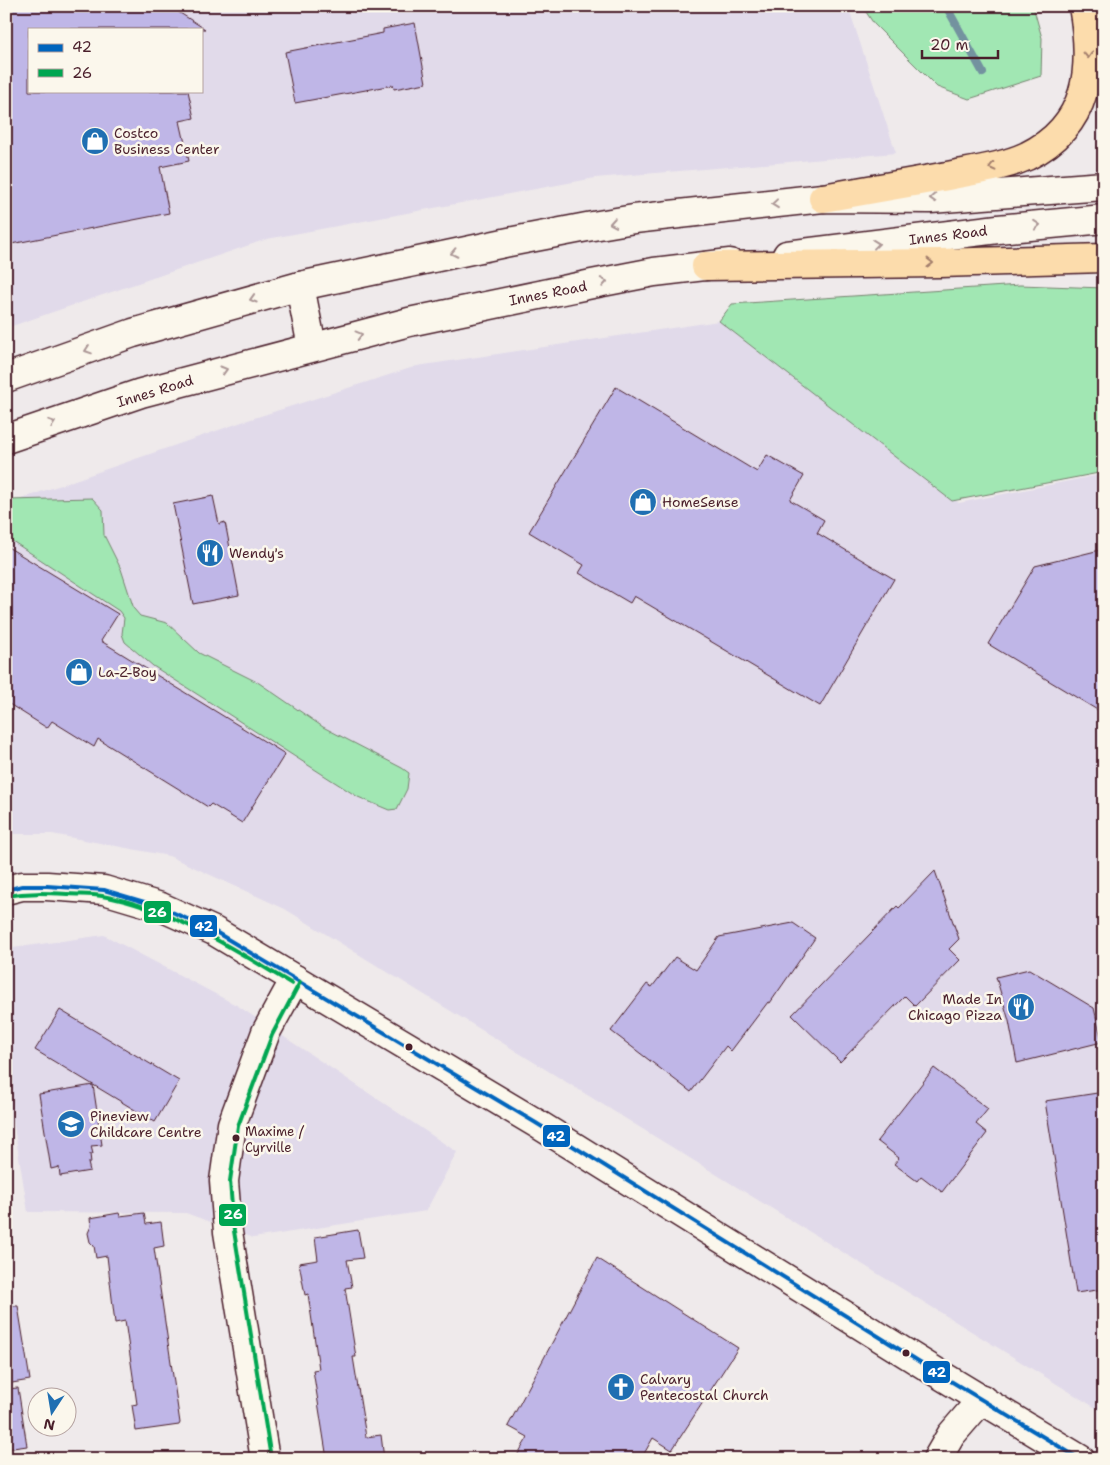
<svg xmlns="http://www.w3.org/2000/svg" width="1110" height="1465" font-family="'Shantell Sans',sans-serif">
<rect width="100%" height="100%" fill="#efeaeb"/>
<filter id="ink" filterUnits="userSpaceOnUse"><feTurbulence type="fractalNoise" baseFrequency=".02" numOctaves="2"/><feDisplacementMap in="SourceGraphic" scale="10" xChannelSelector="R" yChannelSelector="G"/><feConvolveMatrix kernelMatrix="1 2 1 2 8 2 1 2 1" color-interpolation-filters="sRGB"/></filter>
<g filter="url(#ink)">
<g fill="#e1daea" fill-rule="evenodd">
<path d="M6,6H848L896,153L595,178L267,239L6,328ZM29,29H201V91H29Z"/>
<path d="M719,321L959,503L1104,474V1413L285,909L169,856L52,834H6V504L242,422L417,366Z"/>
<path d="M104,935L238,1006L457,1152L426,1211L253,1238L186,1213L28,1212L6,1077V949Z"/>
</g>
<g fill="#a1e7b3" stroke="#76836f">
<path d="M862,6H1033L1042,38L1041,76L969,99L937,87L874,24Z"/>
<path d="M1020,285L1104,288V472L952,501L719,321L732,304Z"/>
<path d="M92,498L103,510L104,535L121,569L134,609L140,616L167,623L199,653L259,683L323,727L402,768L409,773L407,789L397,809L389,810L358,797L153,666L125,642L122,634L124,618L119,611L6,537V501L8,500Z"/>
</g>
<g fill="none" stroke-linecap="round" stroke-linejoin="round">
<path stroke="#73929f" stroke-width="8" d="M946,6L983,73"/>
</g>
<g fill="#bfb6e7" stroke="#4a1f2b">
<path d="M6,6H169L205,29H29V91H188L194,118L180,121L189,161L160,167L169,213L6,245Z"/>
<path d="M415,23L426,83L394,89L393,85L295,103L285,52L383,33V29Z"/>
<path d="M616,387L757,472L767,455L804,476L790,500L824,520L817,533L894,579L820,706L634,596L630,603L579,573L584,565L529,532Z"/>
<path d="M213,496L219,524L225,522L239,595L193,604L173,504Z"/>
<path d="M6,546L118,614L101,641L285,754L242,823L211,804L208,807L98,739L94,747L52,721L47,728L6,702Z"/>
<path d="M1104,549V714L988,644L1035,566Z"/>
<path d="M935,871L959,939L949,949L960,960L915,1006L905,996L840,1062L792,1015L897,906L899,908Z"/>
<path d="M793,923L815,938L770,1003L768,1002L731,1051L726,1046L691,1092L611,1031L647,984L652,987L675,957L696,970L719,937Z"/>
<path d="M1029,969L1094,1008L1102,1042L1017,1063L1009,1021L996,977Z"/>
<path d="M60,1010L179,1081L155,1122L35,1050Z"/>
<path d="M934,1068L988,1109L976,1124L987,1133L942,1192L921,1176L917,1181L894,1164L899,1158L877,1141Z"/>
<path d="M93,1085L102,1145L91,1146L93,1154H90L91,1163H88L90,1171L60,1176L59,1167L51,1169L39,1094Z"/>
<path d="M1104,1092V1289L1076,1293L1045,1101Z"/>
<path d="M119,1213L120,1216L144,1213L146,1224L161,1222L164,1246L154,1248L180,1423L179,1425L136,1431L132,1405L137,1404L125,1321L115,1323L107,1256L96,1258L94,1246L90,1242L88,1233L91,1226L90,1218Z"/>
<path d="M358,1230L363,1258L347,1260L352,1287L345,1288L356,1357H353L366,1437L381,1435L384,1459H327L313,1370L319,1369L308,1294L305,1295L299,1263L318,1260L315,1237Z"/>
<path d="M597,1258L738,1348L672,1450L653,1438L641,1459H515L528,1437L508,1426Z"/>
<path d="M6,1306H18L30,1380L6,1384Z"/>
<path d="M18,1388L27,1446L6,1449V1389Z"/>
</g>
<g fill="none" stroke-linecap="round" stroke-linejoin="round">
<g stroke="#4a1f2b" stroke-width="31">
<path id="street" d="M265,1459L228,1232L224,1181L232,1124L266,1032L295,979"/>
</g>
<g stroke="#4a1f2b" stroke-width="31">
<g id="secondary">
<path d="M787,255L998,229L1104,219"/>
<path d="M300,286L312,347"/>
<path d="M6,378L133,333L300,286L509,242L587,227L634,219L823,198L930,199L1104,186"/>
<path d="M6,439L141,393L409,322L592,284L654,272L730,263"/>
<path d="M6,890L22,886H47L104,890L161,907L214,931L536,1123L944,1377L1080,1459"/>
<path d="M937,1459L951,1435L982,1399"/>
</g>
</g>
<g stroke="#4a1f2b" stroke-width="31">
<g id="highway">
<path d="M823,198C863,191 903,184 942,177C970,171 1001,168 1027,156C1090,125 1094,68 1083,6"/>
<path d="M706,266L940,263L1104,258"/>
</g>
</g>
<use href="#street" stroke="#fbf7ec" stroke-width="28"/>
<use href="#secondary" stroke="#fbf7ec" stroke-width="28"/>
<use href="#highway" stroke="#fcdcac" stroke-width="28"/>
<g stroke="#fbf7ec" stroke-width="8">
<path id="bus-1" d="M6,890L22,886H47L104,890L161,907L214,931L536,1123L944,1377L1080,1459"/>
</g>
<g stroke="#fbf7ec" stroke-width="8">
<g id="bus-2">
<path d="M7,896C28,892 47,893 68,894C79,895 91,894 102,896C171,908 233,949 292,984"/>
<path d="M271,1458L234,1231L230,1181L238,1126L272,1035L300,982"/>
</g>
</g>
<use href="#bus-1" stroke="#0065bd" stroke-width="4"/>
<use href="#bus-2" stroke="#00a651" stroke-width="4"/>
</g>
<defs><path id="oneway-chevron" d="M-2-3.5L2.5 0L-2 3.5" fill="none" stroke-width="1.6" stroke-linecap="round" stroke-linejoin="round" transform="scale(1.25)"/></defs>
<g stroke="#a37e6c">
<use href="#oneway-chevron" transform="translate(1088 55) rotate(88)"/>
<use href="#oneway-chevron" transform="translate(992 167) rotate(166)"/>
<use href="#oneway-chevron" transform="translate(930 263)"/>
</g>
<g stroke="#ab9695">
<use href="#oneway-chevron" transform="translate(933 198) rotate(177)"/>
<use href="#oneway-chevron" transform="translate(775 204) rotate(174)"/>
<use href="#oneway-chevron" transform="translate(613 223) rotate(170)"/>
<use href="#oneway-chevron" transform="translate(1037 225) rotate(-5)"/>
<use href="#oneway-chevron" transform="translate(876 244) rotate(-7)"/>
<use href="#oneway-chevron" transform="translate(454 253) rotate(168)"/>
<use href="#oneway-chevron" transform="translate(604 282) rotate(-10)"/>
<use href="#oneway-chevron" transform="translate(253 299) rotate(163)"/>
<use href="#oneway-chevron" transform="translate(359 335) rotate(-15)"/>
<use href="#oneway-chevron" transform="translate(88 350) rotate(161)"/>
<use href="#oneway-chevron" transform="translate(224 370) rotate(-16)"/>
<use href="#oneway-chevron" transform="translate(52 423) rotate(-19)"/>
</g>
</g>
<defs>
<g id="shop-disc" transform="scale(1.4375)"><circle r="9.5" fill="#1f6fb2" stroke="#fbf7ec"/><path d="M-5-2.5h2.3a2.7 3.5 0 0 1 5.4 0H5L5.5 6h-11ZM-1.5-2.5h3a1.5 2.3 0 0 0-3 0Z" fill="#fff"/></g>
<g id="restaurant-disc" transform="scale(1.4375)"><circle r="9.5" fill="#1f6fb2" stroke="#fbf7ec"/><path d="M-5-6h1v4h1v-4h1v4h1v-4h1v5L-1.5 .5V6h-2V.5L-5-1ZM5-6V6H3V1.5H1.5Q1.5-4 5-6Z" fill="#fff"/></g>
<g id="school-disc" transform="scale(1.4375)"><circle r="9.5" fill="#1f6fb2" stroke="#fbf7ec"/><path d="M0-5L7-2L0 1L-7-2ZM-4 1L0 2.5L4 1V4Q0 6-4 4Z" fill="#fff"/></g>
<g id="church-disc" transform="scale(1.4375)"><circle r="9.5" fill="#1f6fb2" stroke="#fbf7ec"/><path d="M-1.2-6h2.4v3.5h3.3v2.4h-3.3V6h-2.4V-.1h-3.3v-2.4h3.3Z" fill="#fff"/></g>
</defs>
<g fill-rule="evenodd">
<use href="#shop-disc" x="95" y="141"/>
<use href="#shop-disc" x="643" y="502"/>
<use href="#restaurant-disc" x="210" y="553"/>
<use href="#shop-disc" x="79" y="672"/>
<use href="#restaurant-disc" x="1021" y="1007"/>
<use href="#school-disc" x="71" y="1124"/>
<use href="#church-disc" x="621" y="1387"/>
</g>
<g fill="#4a1f2b" stroke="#fbf7ec" stroke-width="2">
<circle cx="409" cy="1047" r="4.5"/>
<circle cx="236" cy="1138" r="4.5"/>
<circle cx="906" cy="1353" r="4.5"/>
</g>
<g text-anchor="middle" stroke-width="5" stroke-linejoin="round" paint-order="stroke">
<g font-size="13" fill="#4a1f2b" stroke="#fbf7ec" text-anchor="start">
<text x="245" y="1136">Maxime /<tspan x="245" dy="16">Cyrville</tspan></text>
</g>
<g font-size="14" fill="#4a1f2b" stroke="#fbf7ec" text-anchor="start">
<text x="114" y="138">Costco<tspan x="114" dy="16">Business Center</tspan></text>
<text x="662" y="507">HomeSense</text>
<text x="229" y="558">Wendy's</text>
<text x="98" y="677">La-Z-Boy</text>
<text x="1002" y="1004" text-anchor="end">Made In<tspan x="1002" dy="16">Chicago Pizza</tspan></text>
<text x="90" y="1121">Pineview<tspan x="90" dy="16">Childcare Centre</tspan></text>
<text x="640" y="1384">Calvary<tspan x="640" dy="16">Pentecostal Church</tspan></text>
</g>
<g font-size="14" fill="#4a1f2b" stroke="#fbf7ec">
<text transform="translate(948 235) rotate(-7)" y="5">Innes Road</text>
<text transform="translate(548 293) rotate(-11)" y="5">Innes Road</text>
<text transform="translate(155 391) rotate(-17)" y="5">Innes Road</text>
</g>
</g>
<g stroke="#fbf7ec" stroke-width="2">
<rect x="143" y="900" width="29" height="24" rx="5" fill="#00a651"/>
<rect x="189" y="914" width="29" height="24" rx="5" fill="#0065bd"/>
<rect x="542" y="1124" width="29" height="24" rx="5" fill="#0065bd"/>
<rect x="218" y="1203" width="29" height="24" rx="5" fill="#00a651"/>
<rect x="922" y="1360" width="29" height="24" rx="5" fill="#0065bd"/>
</g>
<g font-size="14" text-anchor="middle" font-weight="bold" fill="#fff">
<text x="157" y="917">26</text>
<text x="204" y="931">42</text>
<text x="556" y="1141">42</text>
<text x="233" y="1219">26</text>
<text x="937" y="1377">42</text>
</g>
<rect width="1110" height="1465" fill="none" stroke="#fbf7ec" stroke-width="25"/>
<rect x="12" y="12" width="1085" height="1440" fill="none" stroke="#4a1f2b" stroke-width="2" filter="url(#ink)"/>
<rect x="28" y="28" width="175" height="65" fill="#fbf7ec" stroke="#b4a19f"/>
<rect x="38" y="44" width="25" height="8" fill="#0065bd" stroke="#b4a19f"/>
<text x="72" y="52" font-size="15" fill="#4a1f2b">42</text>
<rect x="38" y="69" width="25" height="8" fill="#00a651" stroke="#b4a19f"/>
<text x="72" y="78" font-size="15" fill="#4a1f2b">26</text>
<g transform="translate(52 1412) rotate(192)"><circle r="24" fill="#fbf7ec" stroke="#b4a19f"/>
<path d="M0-4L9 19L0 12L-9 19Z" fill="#1f6fb2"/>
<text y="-8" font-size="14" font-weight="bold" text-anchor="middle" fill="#4a1f2b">N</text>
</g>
<path d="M922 50v8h76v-8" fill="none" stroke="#4a1f2b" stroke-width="2.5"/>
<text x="930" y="50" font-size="15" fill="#4a1f2b" stroke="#fbf7ec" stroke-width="4" paint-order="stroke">20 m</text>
</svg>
